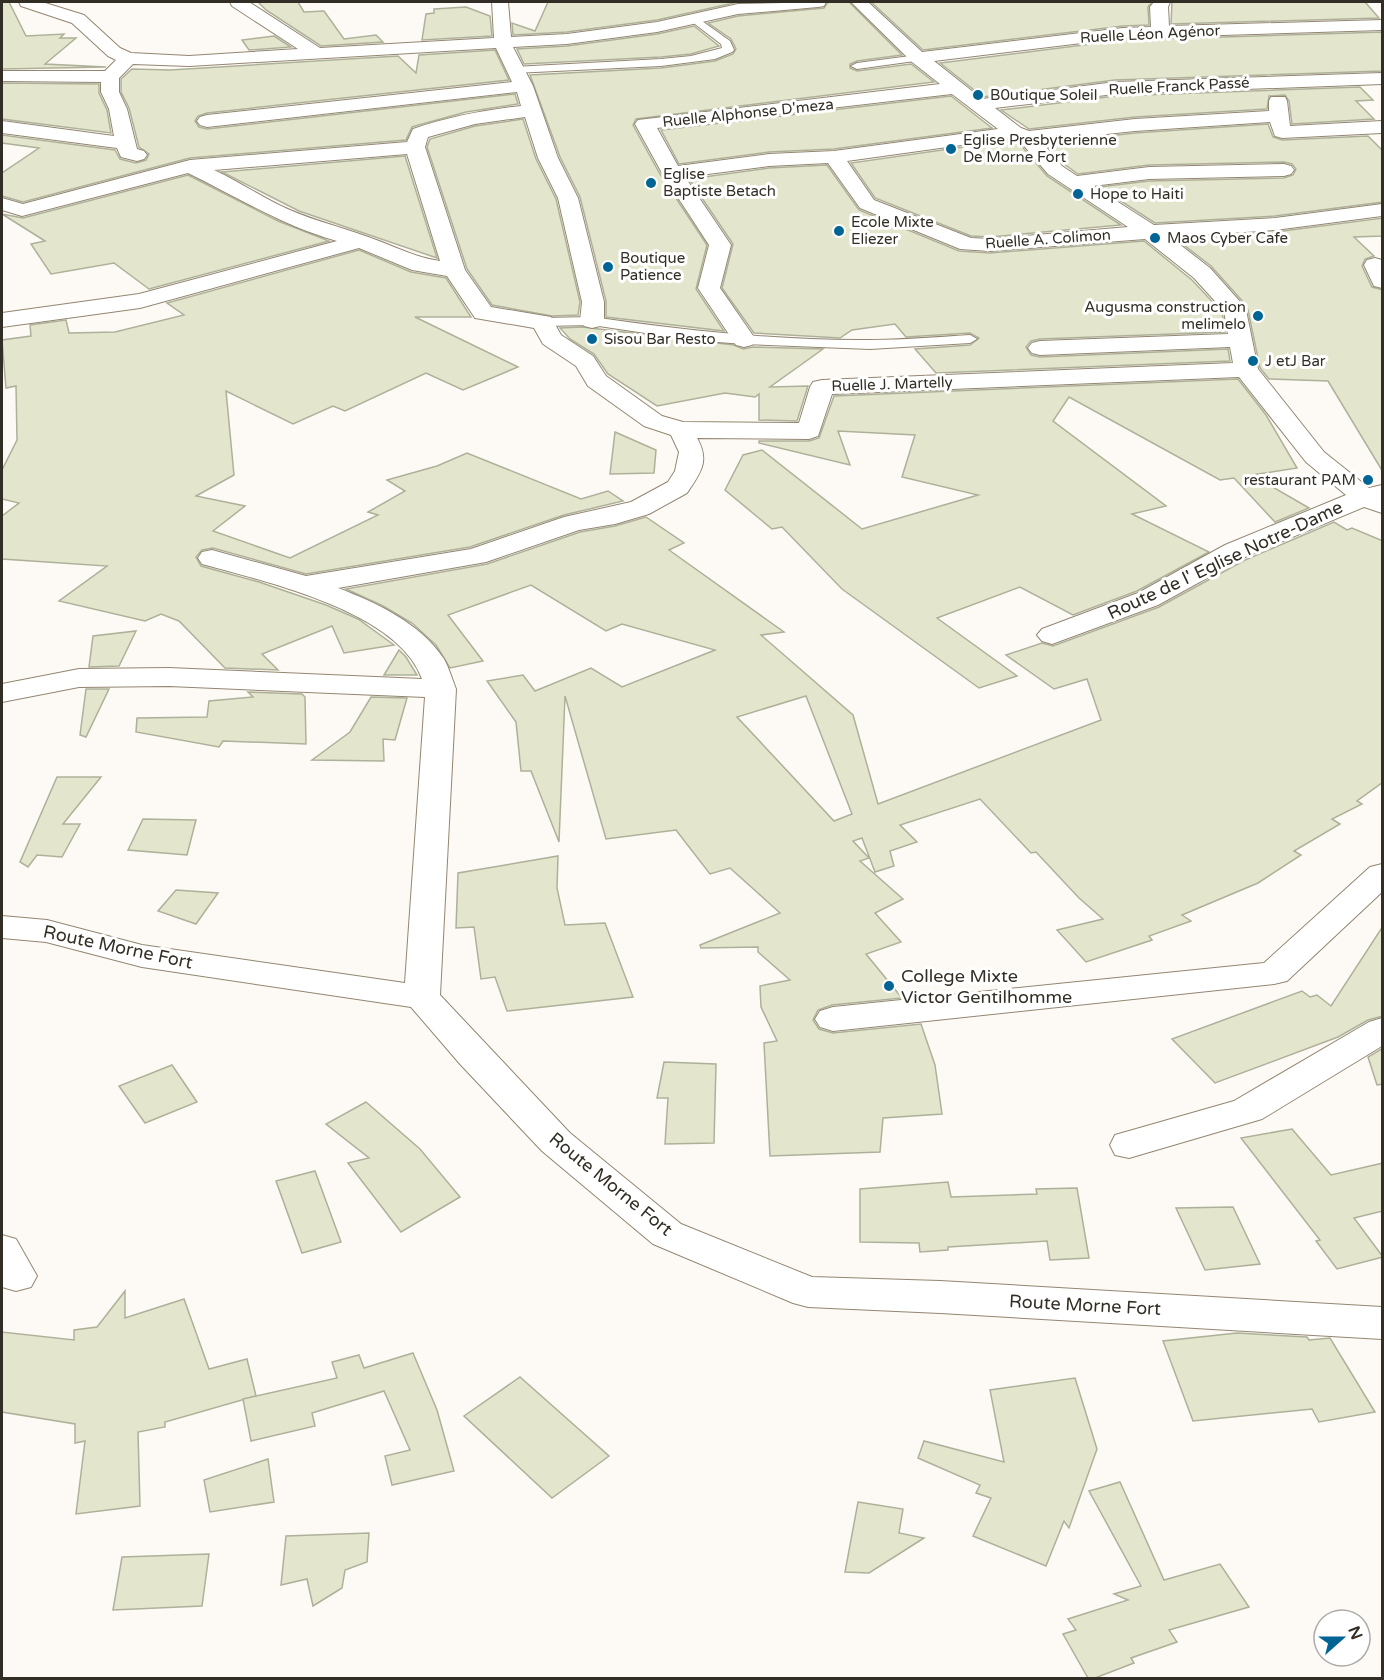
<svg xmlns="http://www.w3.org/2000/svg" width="1384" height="1680" font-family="'Varela Round',sans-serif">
<rect width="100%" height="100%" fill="#fdfaf6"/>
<g fill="#e3e6cc" stroke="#aeb199" stroke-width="1.5" fill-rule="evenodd">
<path d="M2,2H9L26,36L64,34L60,38H76L45,64L106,67L2,69Z"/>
<path d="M258,2H298L304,12L324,11L344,39L376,35L383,42L321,46L266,10Z"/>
<path d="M548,2H749H738L657,20L567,32L513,35L512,23L535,31Z"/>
<path d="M828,2H849L902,55L857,61L850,64V68L857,71L911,64L934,82L636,119L633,125L660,174L707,245L696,289L724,331L606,317V301L580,197L560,157L530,75L661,68L715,61L733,54L736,49L731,39L708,23L738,16L824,8Z"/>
<path d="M871,2H1152L1148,7L1149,25L1123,26L923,50Z"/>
<path d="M1172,2H1365L1379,18L1171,24Z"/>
<path d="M466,7L490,16L492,36L422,40L426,14L434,13V9Z"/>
<path d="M694,26L719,46L691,54L661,57L524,64L517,49L567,46L657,34Z"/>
<path d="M1383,32V71L1115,80L983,97L940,63L1123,40Z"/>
<path d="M274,36L291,47L249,50L242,40Z"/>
<path d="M495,50L509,80L207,113L198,116L195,121L199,127L207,129L515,94L518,104L466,112L426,123L412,127L406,140L190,158L23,202L2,196V173L39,148L2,143V135L115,150L120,159L136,163L146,160L149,154L139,147L129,108L121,92V79L132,69L170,70L398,56L416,73L419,55Z"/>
<path d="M2,83L99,84V93L107,110L111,133L2,119Z"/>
<path d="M1360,87L1373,100L1356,101L1374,119L1292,124L1289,101L1285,95L1269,96L1267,109L1135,117L1029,129L1001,110L1115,96Z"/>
<path d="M951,96L992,128L834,149L769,152L679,164L661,130Z"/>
<path d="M523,119L536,159L556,199L580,302L578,315L552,316L492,305L467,269L427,147L430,139L475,126Z"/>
<path d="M1268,124L1273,137L1282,140L1368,136L1383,151V202L1275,216L1155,223L1099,187L1149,181L1284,178L1293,175L1296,169L1292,164L1284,162L1149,165L1078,174L1064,164L1045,143L1135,133Z"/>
<path d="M1012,140L1019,143L1047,176L1121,225L990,237L971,236L875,198L851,163Z"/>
<path d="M405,156L437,258L299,211L222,172Z"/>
<path d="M827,165L859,210L959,251L990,253L1144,241L1192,280L1222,312L1225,332L1040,339L1031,341L1026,347L1031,355L1040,357L1228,349L1230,361L936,373L915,349L970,345L979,338L970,333L906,337L895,324L852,330L840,338L754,333L722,288L733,244L689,179L769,168Z"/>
<path d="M188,175L278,221L329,241L149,289L114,263L51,274L31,244L45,241L2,214L23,218Z"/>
<path d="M1383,218V236L1354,237L1374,256L1365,259L1362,266L1372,287L1383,290V472L1328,381L1269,379L1260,368L1248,310L1245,304L1211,266L1176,239L1275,232Z"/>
<path d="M359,250L411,272L446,278L471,317H415L518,367L463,390L426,373L345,411L333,406L293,424L226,391L234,475L196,496L245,506L213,531L290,558L378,515L368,512L405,491L387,480L437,466L467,453L581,499L608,491L623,501L564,515L470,547L306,574L213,548L202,550L196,557L201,566L259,582L326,605L358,619L394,645L344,653L332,626L262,654L278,670L225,668L179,621L161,614L145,621L59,601L107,566L2,559V516L19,503L2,499V470L17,440L16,386L6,388L2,340L31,336L30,325L66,320L69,333L115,332L184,315L167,303Z"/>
<path d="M582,327L734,345L743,349L753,347L823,349L770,387L808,386L797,421L759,420V394L755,397L725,393L657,406L608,374L594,354L570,339L560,328Z"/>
<path d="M1238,379L1266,415L1297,468L1252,475L1309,508L1275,522L1234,478L1220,480L1069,397L1053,421L1166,506L1132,514L1209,552L1137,591L1073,615L1020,587L937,618L1017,676L979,688L842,589L782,527L772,529L725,490L743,455L762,450L862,529L978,495L902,477L915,435L838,431L850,465L759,443V441H809L819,438L834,396Z"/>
<path d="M615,432L656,450L654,473L610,474Z"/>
<path d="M646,517L684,543L669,550L784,632L761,635L853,715L878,804L1101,720L1087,679L1054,689L1006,655L1042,643L1053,646L1159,607L1245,560L1334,522L1347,530L1352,528L1383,541V782L1357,801L1362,804L1332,819L1340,824L1294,851L1301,855L1258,883L1182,915L1191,921L1149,936L1152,940L1086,962L1057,930L1103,919L1079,898L1036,852L1031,853L980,799L900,825L917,842L890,851L894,866L875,872L862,838L853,841L869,858L860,861L903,899L875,913L901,942L866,954L902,998L832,1005L818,1010L813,1020L819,1029L833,1033L921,1024L935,1065L942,1114L883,1118L880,1152L770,1156L764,1043L777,1041L761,1007L760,986L790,980L758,952V947L701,948L700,945L780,913L730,868L710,874L676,830L606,839L565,696L559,842L531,771H521L516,722L487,681L523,675L535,691L591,668L622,687L715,650L622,624L606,631L531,585L448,615L483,661L450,668L436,645L412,623L383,606L346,589L487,564L580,532L615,526ZM806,696L852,814L834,821L737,717Z"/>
<path d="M136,631L119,666L89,667L93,636Z"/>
<path d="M399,650L406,657L417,675H384Z"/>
<path d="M86,689H109L86,737L80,735Z"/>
<path d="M248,692L302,694L305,697L306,744L223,741L219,747L136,732L137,718L207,717L209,701L253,697Z"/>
<path d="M371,697L407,698L395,740L383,739L384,761L312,760L350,732Z"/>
<path d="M57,777H101L63,824H80L62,857L37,855L28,867L20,862Z"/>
<path d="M143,819L196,820L187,855L128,850Z"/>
<path d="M558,856L557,888L565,925L605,923L633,997L507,1011L495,977L481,979L474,927L456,928L458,873Z"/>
<path d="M176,890L218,893L196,924L158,911Z"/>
<path d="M1383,926V1016L1368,1020L1338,1037L1215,1083L1172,1039L1302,991L1310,997L1317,995L1331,1006Z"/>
<path d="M1383,1048V1084L1377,1085L1368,1057Z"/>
<path d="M664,1062L716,1064L714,1143L665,1144L668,1098H657Z"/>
<path d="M172,1065L197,1102L145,1123L119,1086Z"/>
<path d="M366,1102L420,1149L460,1197L401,1232L348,1163L369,1158L326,1124Z"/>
<path d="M1292,1129L1331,1175L1383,1163V1211L1354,1218L1383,1257L1337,1269L1316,1241L1320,1240L1241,1138Z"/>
<path d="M315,1171L341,1242L302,1253L276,1181Z"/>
<path d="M948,1182L951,1197L1037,1194L1036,1189L1077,1188L1089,1258L1050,1260L1047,1241L948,1247V1250L920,1252L919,1243L860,1242V1189Z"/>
<path d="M1233,1207L1260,1264L1205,1270L1176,1208Z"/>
<path d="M125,1291V1318L184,1299L209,1369L247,1359L256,1396L165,1422V1427L138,1432L140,1506L76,1514L85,1441L75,1443V1424L2,1412V1332L74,1340V1330L97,1327Z"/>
<path d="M1237,1333L1307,1337L1309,1340L1330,1338L1375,1412L1319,1422L1312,1409L1193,1421L1163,1341Z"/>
<path d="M413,1353L437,1410L454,1471L392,1485L385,1456L410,1450L384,1391L312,1413L315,1426L251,1441L243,1399L337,1378L332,1362L359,1355L364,1368Z"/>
<path d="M520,1377L609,1456L552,1498L464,1416Z"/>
<path d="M1075,1378L1097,1449L1069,1528L1064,1521L1046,1566L973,1536L991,1498L976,1493L980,1485L918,1458L924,1441L1004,1462L990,1390Z"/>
<path d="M268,1459L274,1502L210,1512L204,1480Z"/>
<path d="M1120,1482L1164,1580L1220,1564L1249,1607L1169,1630L1177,1642L1131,1658L1134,1663L1095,1678H1088L1063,1634L1076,1630L1068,1619L1128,1600L1114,1594L1141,1586L1089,1491Z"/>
<path d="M858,1502L903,1509L899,1533L924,1538L869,1573L845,1572Z"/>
<path d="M369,1533L367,1562L345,1570L342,1588L313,1606L307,1579L281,1585L286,1536Z"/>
<path d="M209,1554L202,1606L113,1610L122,1557Z"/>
</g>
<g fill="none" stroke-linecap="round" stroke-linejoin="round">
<g stroke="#938671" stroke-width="2">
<g id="lane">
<path d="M695,16L730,41L734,50L732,52L715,59L661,66L514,73L508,70L514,67L661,59L691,56L722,48L721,44L691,21V17Z"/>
<path d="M918,55L924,58L922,60L857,69L851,66L857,63Z"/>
<path d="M592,317C684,330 776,341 870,340C903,340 937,337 970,335L977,339L970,343L870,349L744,344L692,340L592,325L543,326L536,322L543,318Z"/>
</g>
</g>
<g stroke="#938671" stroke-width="2">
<g id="street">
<path d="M19,2H42L84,15L120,48L131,53L189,56L298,49L232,6L230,2H249L320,48L494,38L492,2H508L511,37L567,34L657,22L738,4L826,2L824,6L818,7L738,14L657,32L567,44L513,47L533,86L558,158L578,198L604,302V321L600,326L592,328L584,326L580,321L582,302L558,198L538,158L525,117L475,124L428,137L425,147L465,270L491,307L551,317L561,335L593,356L606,376L662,416L683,422L799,423L810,387L813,382L822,380L1233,363L1230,347L1040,355L1032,353L1028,348L1032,343L1040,341L1228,334L1224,311L1194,278L1145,239L990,251L960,249L860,208L828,163L769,166L685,177L731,245L720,288L756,340L752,345L744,347L736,345L698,288L709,245L662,173L635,124L638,120L940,84L912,62L851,2H868L922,52L1123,28L1151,27L1150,7L1154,2H1170L1168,7L1169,26L1382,20V30L1123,38L934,61L982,99L1115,82L1382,73V84L1115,94L995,108L1021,128L1029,131L1135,119L1269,111V101L1271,97H1285L1287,101L1290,126L1382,121V133L1282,138L1275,136L1270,122L1135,131L1041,141L1062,166L1077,176L1149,167L1284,164L1291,166L1294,170L1291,174L1284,176L1149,179L1093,186L1154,225L1275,218L1382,204V216L1275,230L1170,237L1210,268L1243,305L1246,310L1258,369L1324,452L1369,488L1382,485V513L1364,507L1245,557L1158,605L1052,644L1042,641L1037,635L1042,629L1138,593L1225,545L1346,495L1306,462L1239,377L832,394L818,436L809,439L697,438C710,461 701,472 687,493L649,514L615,524L579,530L486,562L338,588C377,603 420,623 444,659C449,668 452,679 456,689L440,995L570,1133L681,1224L812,1277L940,1281L1382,1307V1339L940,1313L808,1307L793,1303L653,1244L542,1151L460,1064L411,1007L142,967L46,942L2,938V916L47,920L142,945L405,983L425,697L169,686L79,687L2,702V684L79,669L169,668L422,679C398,611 266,582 202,564L198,558L202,552L212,550L306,576L471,549L564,517L631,502L668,482L675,471L679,452L671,435L644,426L588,386L576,366L543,344L534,328L475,318L447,276L412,270L359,248L140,308L2,327V313L139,294L337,241C283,226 237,197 188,173L22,216L2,210V198L23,204L190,160L407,142L413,129C448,117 484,110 521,106L517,92L207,127L200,125L197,121L200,117L207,115L512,82L496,48L189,66L133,64L119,78V92L127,109L137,149L144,151L147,155L144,159L137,161L121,157L117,148L2,133V121L114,136L109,109L101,92V82L2,81V71H105L116,60L108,56L72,23L21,6ZM952,94L998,129L834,151L769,154L678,166L657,128ZM1012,138L1020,141L1048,174L1128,227L990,239L971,238L874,200L847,161ZM407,154L440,261C416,258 394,246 371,238C339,226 305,219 275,203C254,192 235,180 214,170Z"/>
<path d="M1375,258L1382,260V288L1374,286L1364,265L1367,260Z"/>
<path d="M1382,864V892L1287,981L1274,984L833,1031L820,1027L815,1019L820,1011L833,1007L1264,963L1370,867Z"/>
<path d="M1382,1018V1046L1262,1119L1129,1158L1115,1155L1110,1145L1115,1135L1234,1101L1369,1022Z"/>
<path d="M2,1235L16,1239L37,1276L31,1287L16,1291L2,1287Z"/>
</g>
</g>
<use href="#lane" fill="#fff" fill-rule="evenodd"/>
<use href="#street" fill="#fff" fill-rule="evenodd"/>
</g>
<g fill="#006594" stroke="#fff" stroke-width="2">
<circle cx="978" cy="95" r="6"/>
<circle cx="951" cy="149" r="6"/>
<circle cx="651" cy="183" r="6"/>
<circle cx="1078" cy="194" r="6"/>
<circle cx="839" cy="231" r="6"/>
<circle cx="1155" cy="238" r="6"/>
<circle cx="608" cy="267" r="6"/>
<circle cx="1258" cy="316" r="6"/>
<circle cx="592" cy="339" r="6"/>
<circle cx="1253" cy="361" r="6"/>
<circle cx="1368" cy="480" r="6"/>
<circle cx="889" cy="986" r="6"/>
</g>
<g text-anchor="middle" stroke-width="6" stroke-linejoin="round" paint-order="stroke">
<g font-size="15" fill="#332e25" stroke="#fff">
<text transform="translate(1150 34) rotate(-3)" y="5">Ruelle Léon Agénor</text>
<text transform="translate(1179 86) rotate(-3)" y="5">Ruelle Franck Passé</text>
<text transform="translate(748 113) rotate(-6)" y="5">Ruelle Alphonse D'meza</text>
<text transform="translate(1048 239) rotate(-4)" y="5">Ruelle A. Colimon</text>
<text transform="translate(892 384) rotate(-2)" y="5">Ruelle J. Martelly</text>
</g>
<g font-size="15" fill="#332e25" stroke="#fff" text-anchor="start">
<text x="990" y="100">B0utique Soleil</text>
<text x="963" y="145">Eglise Presbyterienne<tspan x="963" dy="17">De Morne Fort</tspan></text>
<text x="663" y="179">Eglise<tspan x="663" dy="17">Baptiste Betach</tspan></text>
<text x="1090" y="199">Hope to Haiti</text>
<text x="851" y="227">Ecole Mixte<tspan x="851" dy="17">Eliezer</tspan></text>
<text x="1167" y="243">Maos Cyber Cafe</text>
<text x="620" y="263">Boutique<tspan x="620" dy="17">Patience</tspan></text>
<text x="1246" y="312" text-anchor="end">Augusma construction<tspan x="1246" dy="17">melimelo</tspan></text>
<text x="604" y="344">Sisou Bar Resto</text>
<text x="1265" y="366">J etJ Bar</text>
<text x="1356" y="485" text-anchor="end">restaurant PAM</text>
</g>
<g font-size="18" fill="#332e25" stroke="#fff">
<text transform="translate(1225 560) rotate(-25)" y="6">Route de l' Eglise Notre-Dame</text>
<text transform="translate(118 947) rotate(12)" y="6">Route Morne Fort</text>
<text transform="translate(611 1184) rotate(39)" y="6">Route Morne Fort</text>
<text transform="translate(1085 1305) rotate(3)" y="6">Route Morne Fort</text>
</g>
<g font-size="18" fill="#332e25" stroke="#fff" text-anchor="start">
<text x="901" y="982">College Mixte<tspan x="901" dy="21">Victor Gentilhomme</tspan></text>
</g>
</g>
<rect width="1384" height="1680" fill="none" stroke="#332e25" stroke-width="6"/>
<g transform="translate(1342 1638) rotate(69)"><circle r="28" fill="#ffffff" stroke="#adaba8" stroke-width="1.5"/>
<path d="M0-4.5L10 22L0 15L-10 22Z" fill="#006594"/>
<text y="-9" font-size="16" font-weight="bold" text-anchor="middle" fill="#332e25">N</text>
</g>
</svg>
